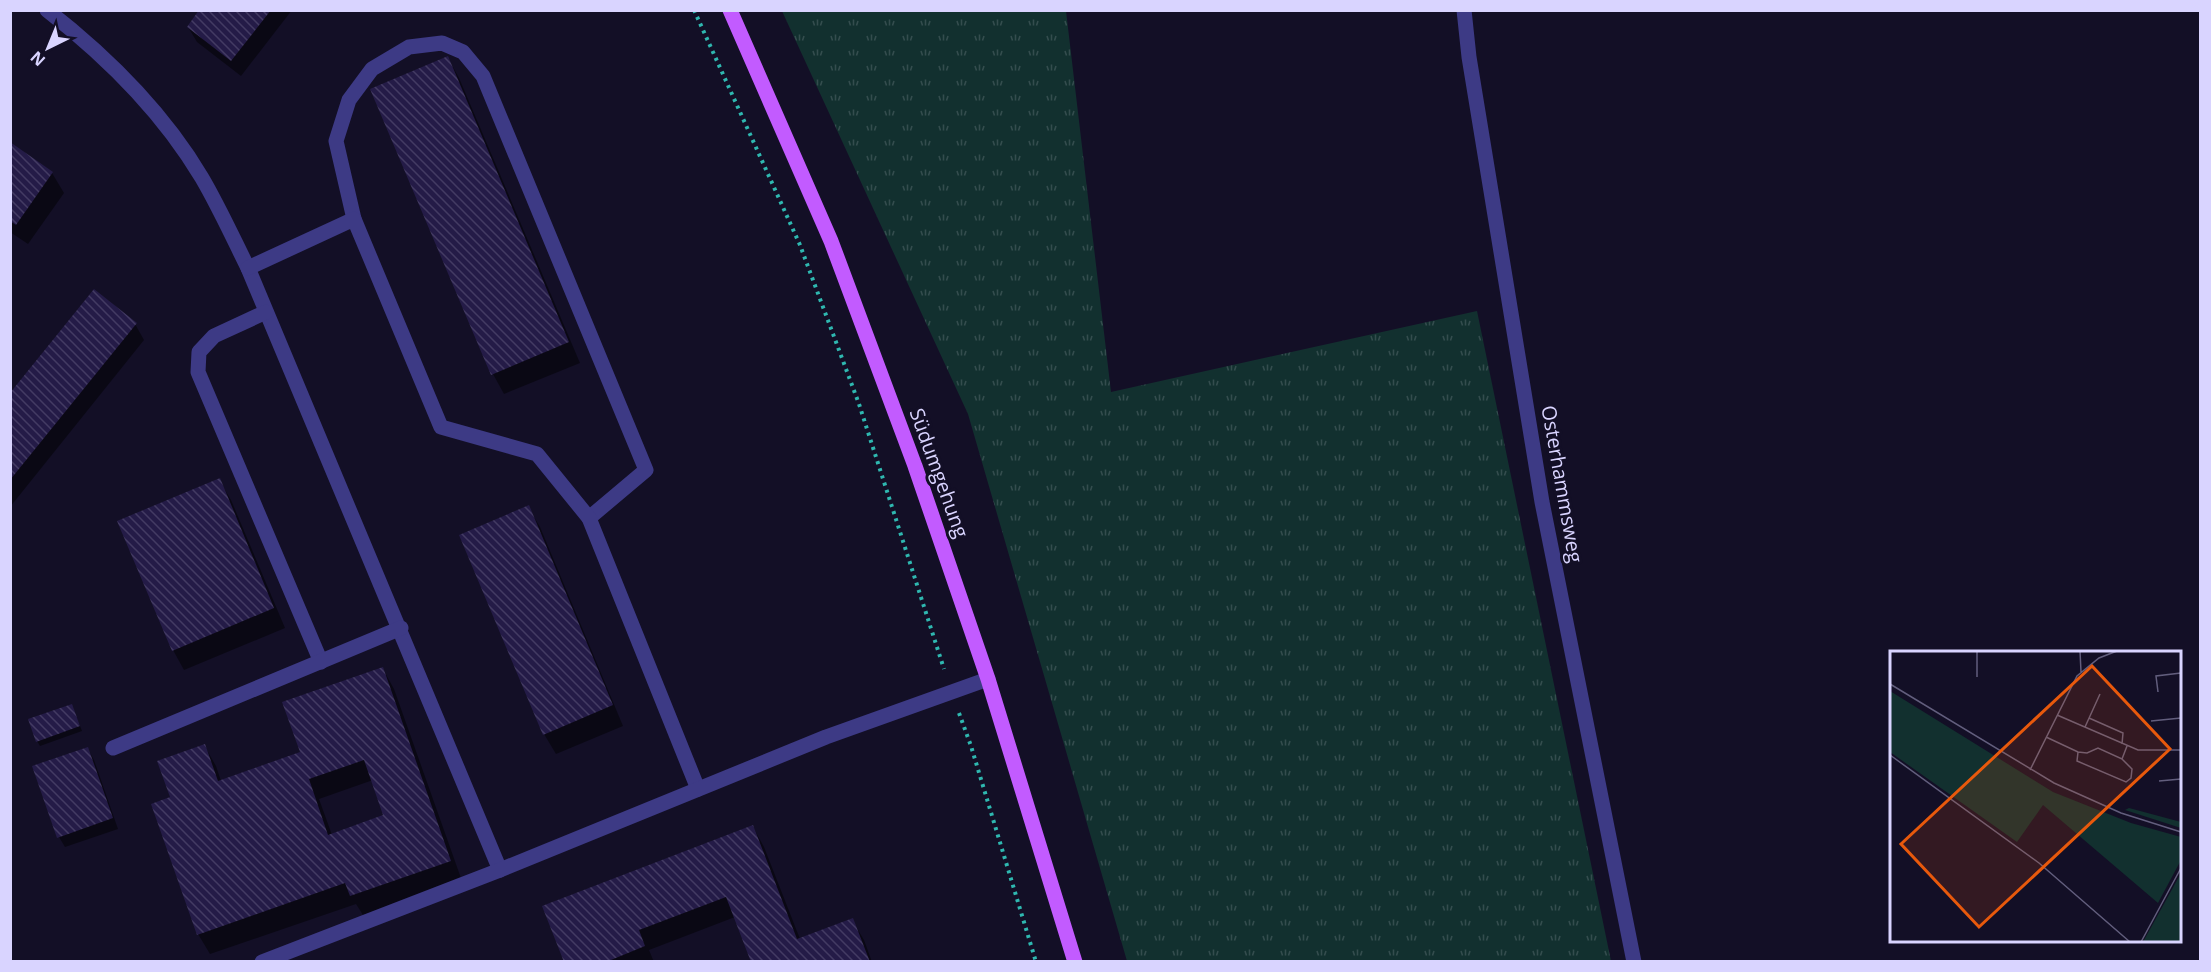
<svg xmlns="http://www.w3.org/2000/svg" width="2211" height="972" font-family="'Open Sans',sans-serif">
<defs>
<pattern id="grass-tufts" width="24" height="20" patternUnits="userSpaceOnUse" patternTransform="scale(1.5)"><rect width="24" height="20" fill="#12302f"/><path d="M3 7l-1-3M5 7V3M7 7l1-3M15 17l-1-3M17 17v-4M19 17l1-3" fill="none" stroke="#344d4e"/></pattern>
<pattern id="building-back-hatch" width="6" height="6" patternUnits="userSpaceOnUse" patternTransform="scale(1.5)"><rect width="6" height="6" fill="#241b47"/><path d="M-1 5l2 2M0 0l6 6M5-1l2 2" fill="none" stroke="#433b63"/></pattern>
</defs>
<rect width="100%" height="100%" fill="#130f26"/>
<path fill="url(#grass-tufts)" d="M782,11H1066L1111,392L1477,311L1611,961H1127L968,414Z"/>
<g fill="#0007" fill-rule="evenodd">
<path d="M201,10H292L241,76L197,42L188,27Z"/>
<path d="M448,58L459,78L580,363L504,394L493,374L372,90Z"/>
<path d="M10,144L52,173L64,193L28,244L10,232Z"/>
<path d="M135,324L144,340L10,507V396Z"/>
<path d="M219,480L231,500L285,628L184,670L173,650Z"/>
<path d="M528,507L540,527L623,726L556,754L544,734Z"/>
<path d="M383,669L394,689L462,881L363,915L356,904L210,954L198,934L172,798L204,745L216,766L221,781L302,753ZM373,780L385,816L332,835L319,799Z"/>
<path d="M72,706L82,731L40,746L37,741Z"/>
<path d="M88,749L94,760L118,829L65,847L59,837Z"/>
<path d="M753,827L764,847L800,939L852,920L864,940L872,962H752L735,917L649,950L654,962H565Z"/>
</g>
<g fill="url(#building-back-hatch)" fill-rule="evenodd">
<path d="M199,10H271L231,61L187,27Z"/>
<path d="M448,56L569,342L491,375L370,89Z"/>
<path d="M10,142L53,172L16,225L10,221Z"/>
<path d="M94,289L137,323L10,480V393Z"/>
<path d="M220,478L274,608L172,651L117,521Z"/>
<path d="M529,505L613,705L543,735L459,535Z"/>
<path d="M383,667L451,861L350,896L345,883L197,935L151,804L170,797L157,761L205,744L218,781L300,752L282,702ZM364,760L383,815L328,835L309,779Z"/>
<path d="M72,704L80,726L36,742L28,719Z"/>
<path d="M88,747L113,818L57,838L32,766Z"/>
<path d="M753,825L797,939L853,918L870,962H751L726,897L639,930L645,946L606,962H564L542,906Z"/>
</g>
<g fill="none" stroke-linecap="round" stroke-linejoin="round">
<g stroke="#2fb8b0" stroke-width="4" stroke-dasharray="3 4.5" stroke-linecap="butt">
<path d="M694,10L800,245L859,404L944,669"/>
<path d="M959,713L971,746L1036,962"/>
</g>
<g stroke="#3d3a85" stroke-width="15">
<path d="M47,10C106,56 164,114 202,178C219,207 233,238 248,268L500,870"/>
<path d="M1464,10L1469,57L1542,502L1634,962"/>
<path d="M354,219L336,141L349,100L372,69L409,47L442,43L463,52L483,76L646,470L589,518"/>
<path d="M248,268L354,219L441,427L537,454L589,518L698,789"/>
<path d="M266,312L214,336L199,352L198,372L321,662"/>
<path d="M113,748L401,628"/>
<path d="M262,962L500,870L826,737L988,679"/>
</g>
<path stroke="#c25bff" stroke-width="15" d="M730,10L831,241L915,466L988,679L1075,962"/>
</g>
<g text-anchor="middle" stroke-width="6" stroke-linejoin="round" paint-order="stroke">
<g font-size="20" fill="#d9d4ff" stroke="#130f26">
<text transform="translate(939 473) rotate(70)" y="7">Südumgehung</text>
<text transform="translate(1562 484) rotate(80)" y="7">Osterhammsweg</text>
</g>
</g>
<g transform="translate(1890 651)">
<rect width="291" height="291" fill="#130f26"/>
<path d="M0,40L163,141L241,172L291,186V209L268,252L153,154L127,191L0,101ZM239,157L291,171V177L235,159ZM291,222V291H253Z" fill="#12302f"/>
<path fill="none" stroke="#625e7d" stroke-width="1.5" d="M87,0V26M190,0L191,21M0,33L164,132L231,162L291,181M268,41L266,25L291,22M167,64L248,99H291M199,67L233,82L232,93M261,70L291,67M195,76L210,43M156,86L188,101L197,102L208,97L232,108L237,95M188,101L187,110L236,131L241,127L242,118L232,108M0,104L149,212L240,291M140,119L187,25L209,7L227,0M269,130L291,128M251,291L291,217"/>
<path fill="#e8590c" fill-opacity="0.15" stroke="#e8590c" stroke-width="3" d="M202,15L280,98L89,276L11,193Z"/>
<rect width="291" height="291" fill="none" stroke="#d9d4ff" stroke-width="3"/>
</g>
<rect width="2211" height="972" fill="none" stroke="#d9d4ff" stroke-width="24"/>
<g transform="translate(48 48) rotate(223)" stroke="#130f26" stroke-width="4.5" paint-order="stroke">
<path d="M0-4.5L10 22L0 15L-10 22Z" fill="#d9d4ff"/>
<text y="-9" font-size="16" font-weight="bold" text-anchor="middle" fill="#d9d4ff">N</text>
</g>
</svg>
